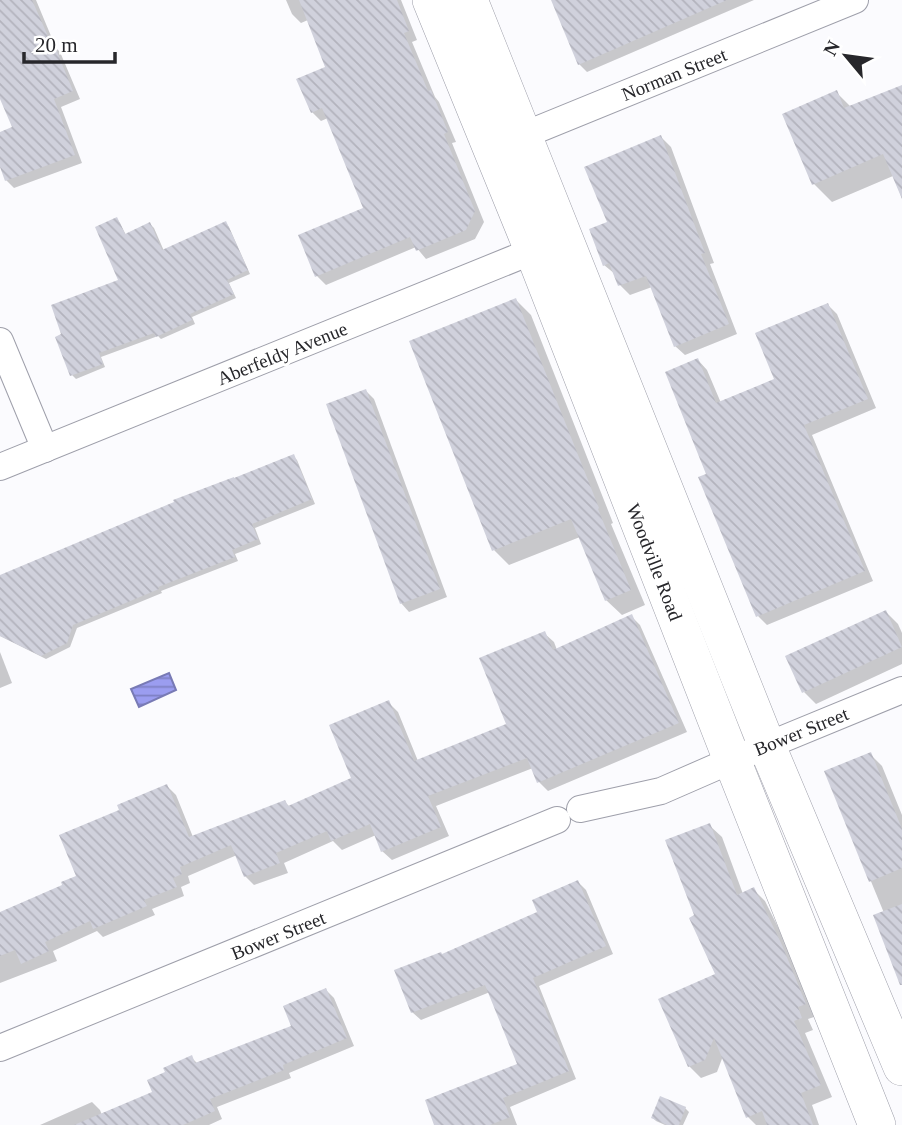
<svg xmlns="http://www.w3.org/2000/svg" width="902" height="1125" font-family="Georgia,serif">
<defs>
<pattern id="water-rules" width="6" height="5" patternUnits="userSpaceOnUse" patternTransform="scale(1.75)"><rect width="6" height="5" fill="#9b9df0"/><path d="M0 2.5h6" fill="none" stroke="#7e80c3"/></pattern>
<pattern id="building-back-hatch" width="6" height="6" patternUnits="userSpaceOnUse" patternTransform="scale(1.75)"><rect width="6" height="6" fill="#d0d1dc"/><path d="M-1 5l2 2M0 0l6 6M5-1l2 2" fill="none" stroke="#b3b3bd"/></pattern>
</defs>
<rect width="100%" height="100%" fill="#fbfbfe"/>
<path fill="url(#water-rules)" stroke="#787ab5" stroke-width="2" d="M169,673L176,690L139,707L131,689Z"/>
<g fill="#0003">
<path d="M0,0H36L56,48L60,52L80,99L61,107L82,163L14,188L6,180L0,162V133L14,128L0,94Z"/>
<path d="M286,0H401L417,40L412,42L435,97L439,102L456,142L452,143L484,222L475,239L426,259L416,247L326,285L317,276L366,209L328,118L321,121L312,112L327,68L308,20L301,23L292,14Z"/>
<path d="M553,0H754L587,72L579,64Z"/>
<path d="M902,87V198L893,176L832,202L814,184L836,92L851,107Z"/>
<path d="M661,137L671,147L714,263L710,264L737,334L685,355L675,346L652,287L630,295L620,285L615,274L604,265L609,223Z"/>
<path d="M117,219L120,223L126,235L150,224L154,228L164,251L226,223L229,227L250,274L229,283L236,298L192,317L195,324L161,339L158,336L101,357L105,367L76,379L72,375L120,281Z"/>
<path d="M516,300L531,315L613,523L611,524L645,605L622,615L606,600L580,537L509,565L494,550Z"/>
<path d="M828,305L837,314L876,408L812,435L873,581L767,625L758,616L709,475L698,360L707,370L721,403L776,380Z"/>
<path d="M366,391L374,399L447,597L409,612L401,603Z"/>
<path d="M293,456L297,460L315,504L255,528L261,544L235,554L238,561L161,591L162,593L77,628L70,647L46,659L0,636V577Z"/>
<path d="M886,612L898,624L902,633V664L816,704L804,692Z"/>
<path d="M631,616L640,625L687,732L548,791L539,782L533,768L436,806L449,836L392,860L382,851L376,835L342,850L333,841L284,863L288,873L254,885L245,876L237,855L188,876L190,883L181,887L184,896L152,909L155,915L103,937L97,931L53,951L57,961L0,983V920L79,877L121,811L167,786L176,795L193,837L285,802L290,807L353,779L388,702L398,712L418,761L508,725L544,633L554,642L557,650Z"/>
<path d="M0,652L12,683L0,688Z"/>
<path d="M870,754L882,766L902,815V974L884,913L826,772Z"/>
<path d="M709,825L722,837L743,894L753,889L765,901L794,959L817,1016L808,1019L813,1030L805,1033L832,1097L812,1105L819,1125H756L748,1117L723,1056L717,1072L701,1078L689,1066L718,975L696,916Z"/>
<path d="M578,882L586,890L613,954L539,986L576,1079L510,1107L517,1125H436L519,1065L490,992L421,1020L412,1012L442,955L539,913Z"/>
<path d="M326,990L334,998L354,1046L289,1073L291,1078L217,1107L222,1119L209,1125H40L92,1102L100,1110L102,1115L155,1093L191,1057L198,1064L293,1027Z"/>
<path d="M685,1108L689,1112L683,1125H665L656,1121L653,1118Z"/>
</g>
<g fill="url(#building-back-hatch)">
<path d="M0,0H32L51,43L53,42L73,91L54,99L75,155L5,181L0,167V132L12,127L0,99Z"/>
<path d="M299,0H397L409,31L404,33L428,91L431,90L448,132L444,134L475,211L466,230L416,251L410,237L315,277L298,235L363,208L322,108L311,113L296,79L325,67Z"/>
<path d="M551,0H727L578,65Z"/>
<path d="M902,85V199L883,154L812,185L782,114L837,90L844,108Z"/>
<path d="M661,135L705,253L701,254L729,324L674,347L646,276L618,286L609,263L603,266L589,229L607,222L584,167Z"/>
<path d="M117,217L125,234L150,222L162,250L226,221L248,270L227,280L234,294L190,314L192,320L156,337L154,333L99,353L103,364L70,376L55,337L61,334L51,305L118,280L95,227Z"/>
<path d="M516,298L599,508L598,509L631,590L605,601L571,519L492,551L409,341Z"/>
<path d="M828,303L868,399L804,425L865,571L756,617L698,477L706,474L665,372L698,358L716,403L774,379L755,333Z"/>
<path d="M366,389L440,589L400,604L326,404Z"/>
<path d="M294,454L312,499L252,524L258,539L232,550L235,557L158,587L159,589L73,625L67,643L41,656L0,636V575L174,502L173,500L234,477V478Z"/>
<path d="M886,610L902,647L802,693L785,656Z"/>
<path d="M632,614L679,723L537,783L527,758L428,796L441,827L381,852L370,824L331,841L327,831L276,853L280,863L244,877L231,845L180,867L182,874L173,878L177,887L144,900L147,906L93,929L90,921L45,942L49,951L21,964L15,950L0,956V912L62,885L61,882L76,876L59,835L119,810L117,805L167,784L189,837L285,800L288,806L351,778L329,725L389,700L414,761L506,724L479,658L545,631L553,650Z"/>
<path d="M871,752L902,829V868L869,882L824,771Z"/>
<path d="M710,823L737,895L754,887L782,945L806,1004L798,1007L802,1018L794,1021L821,1085L801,1093L813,1125H767L762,1111L746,1118L714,1038L705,1060L688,1067L658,999L715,974L689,918L694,915L665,840Z"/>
<path d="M578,880L606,946L533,978L569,1071L503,1098L510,1117L490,1125H434L425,1100L517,1064L485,985L411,1013L394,970L441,952L442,954L537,912L532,900Z"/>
<path d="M902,904V985H900L873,915Z"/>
<path d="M326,988L347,1038L283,1065L284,1070L210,1099L215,1111L183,1125H74L152,1092L147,1080L165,1072L163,1068L192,1055L195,1063L291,1026L283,1006Z"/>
<path d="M660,1096L686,1107L679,1125H667L651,1118Z"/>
</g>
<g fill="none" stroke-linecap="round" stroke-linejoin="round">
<g stroke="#9e9faa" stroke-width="28">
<g id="street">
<path d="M507,142L855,0"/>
<path d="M0,341L45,449"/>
<path d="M0,467L550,244"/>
<path d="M580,809L661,791L732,760L902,690"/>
<path d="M0,1048L557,820"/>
</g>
</g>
<g stroke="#9e9faa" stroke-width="38">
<g id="secondary">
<path d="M431,0L533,250L732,760L877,1125"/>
<path d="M469,0L767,746L902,1067"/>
</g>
</g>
<use href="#street" stroke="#fff" stroke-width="26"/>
<use href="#secondary" stroke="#fff" stroke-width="37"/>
</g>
<g text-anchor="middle" stroke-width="6" stroke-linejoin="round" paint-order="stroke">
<g font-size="19" fill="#27272b" stroke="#fff">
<text transform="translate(674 74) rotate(-22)" y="7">Norman Street</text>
<text transform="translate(282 353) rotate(-22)" y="7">Aberfeldy Avenue</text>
<text transform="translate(655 562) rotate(69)" y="7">Woodville Road</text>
<text transform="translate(801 731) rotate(-22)" y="7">Bower Street</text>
<text transform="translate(278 935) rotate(-22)" y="7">Bower Street</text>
</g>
</g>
<g transform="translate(846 56) rotate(299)" stroke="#ffffff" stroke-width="5" paint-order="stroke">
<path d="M0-5L12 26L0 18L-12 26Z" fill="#27272b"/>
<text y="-10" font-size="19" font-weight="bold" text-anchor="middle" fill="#27272b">N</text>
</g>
<path d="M24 52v10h91v-10" fill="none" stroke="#27272b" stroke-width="3.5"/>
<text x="35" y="52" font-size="21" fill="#27272b" stroke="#ffffff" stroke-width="5" paint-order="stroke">20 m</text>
</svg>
